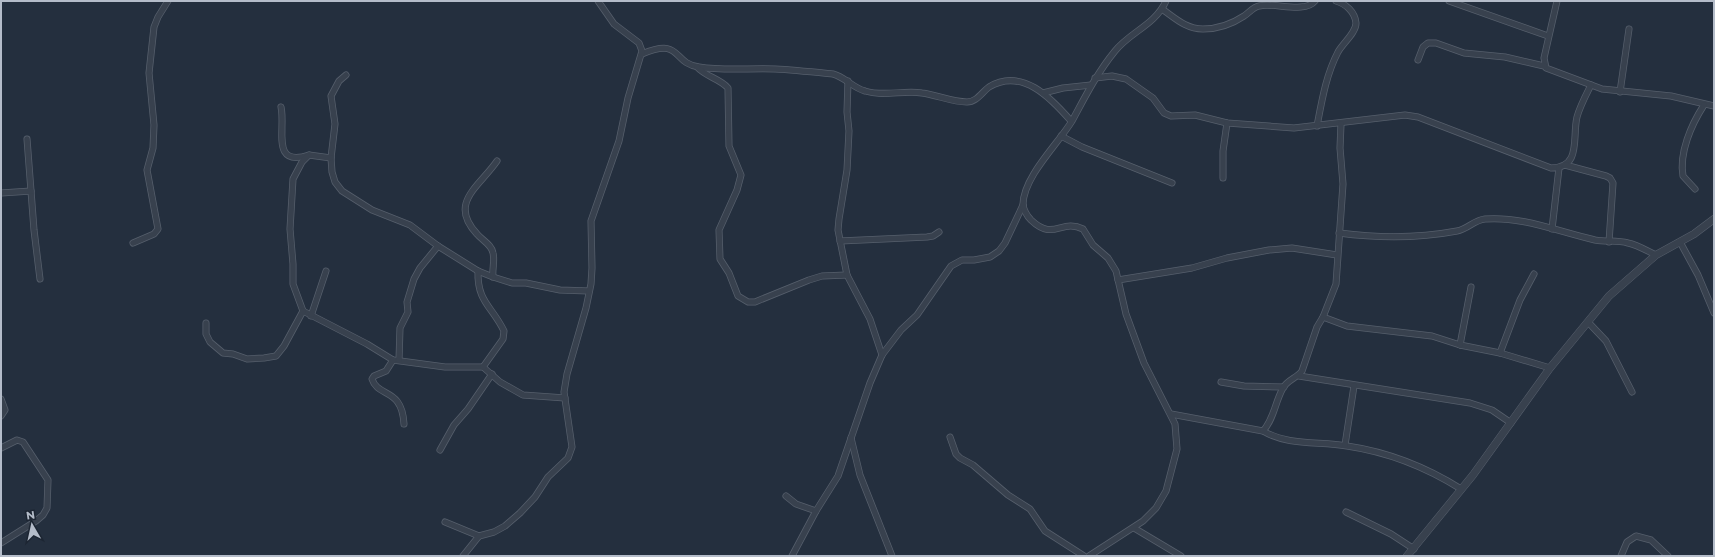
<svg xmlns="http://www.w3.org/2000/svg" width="1715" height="557" font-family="Montserrat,sans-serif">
<rect width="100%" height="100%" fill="#242f3e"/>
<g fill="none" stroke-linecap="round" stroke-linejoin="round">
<g stroke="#565f6c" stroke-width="7">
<g id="minor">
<path d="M1449,1L1548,36"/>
<path d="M1557,1L1544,58L1546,68L1602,89L1671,96L1714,106"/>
<path d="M1162,9C1175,18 1186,29 1203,29C1217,29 1232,24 1244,16C1249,13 1253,7 1259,6C1275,2 1304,14 1315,1"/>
<path d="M642,54C683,37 671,63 699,67C723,71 750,68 775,69C794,70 813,72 833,74C845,77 853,88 865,91C884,97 903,90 922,93C937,95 952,102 967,102C977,102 982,92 989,87C1022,67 1051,98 1071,121"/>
<path d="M1418,60L1423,47L1428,43H1436L1464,53L1505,57L1544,66"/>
<path d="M697,67C706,77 719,78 728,88L729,146L741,175L737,190L719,230L720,259L729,273L738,296L748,302H755L809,280L822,276L847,275"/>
<path d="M346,75L339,81L331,96L335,124L331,158L332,172L335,182L342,191L372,210L410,225L438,246L478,271L493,277L512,283H526L560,290L589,291"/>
<path d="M1095,78L1112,76L1126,79L1153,98L1164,113L1171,116L1195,115L1227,123L1294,128L1405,115L1418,117L1551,168C1582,168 1572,137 1577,117C1580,106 1586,95 1591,85"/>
<path d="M848,81L847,112L849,131L847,170L839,219L838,230L847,275L870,319L882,355"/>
<path d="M1620,92L1629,29"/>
<path d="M1043,93L1063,88L1091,85"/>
<path d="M281,107C286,128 270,168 309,155"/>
<path d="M1317,126C1322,100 1326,75 1338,52C1343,43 1356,33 1356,23C1355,12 1346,4 1336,1"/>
<path d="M1061,136L1082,147L1172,183"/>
<path d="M27,139L34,230L40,279"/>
<path d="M331,158L309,155L302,162L293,179L290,229L293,264V284L303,311L367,344L393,360L445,367H483L500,382L523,395L565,398"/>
<path d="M1565,165L1606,176L1610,178L1613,183L1609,242"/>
<path d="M1223,178V151L1227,123"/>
<path d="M1695,189L1683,176C1679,153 1691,125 1704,105"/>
<path d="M1,193L31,191"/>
<path d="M1552,229L1559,168"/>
<path d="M1339,233C1377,238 1420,238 1457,231C1468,229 1474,220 1485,219C1522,216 1559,232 1595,240C1606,242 1617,240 1628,243C1638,245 1647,251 1656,255"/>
<path d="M840,241L927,237L933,236L939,232"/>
<path d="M1680,242L1698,275L1714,313"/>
<path d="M133,243L154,234L158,229L147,170L153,148L154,125L149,73L154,27L158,17L168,1"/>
<path d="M478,271C477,302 492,306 504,331L503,339L483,367"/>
<path d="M493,277C492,269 495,261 493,253C492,245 482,240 477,234C448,203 479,187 497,161"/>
<path d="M1118,280L1192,268L1227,258L1269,250L1292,248L1337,255"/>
<path d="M311,316L326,271"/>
<path d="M1323,317L1347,326L1432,336L1460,345L1500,353L1550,368"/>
<path d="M1588,322L1606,341L1632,392"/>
<path d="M206,323V334L210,342L223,353L233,354L247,359L264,358L276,356L284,346L303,311"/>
<path d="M1460,345L1471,287"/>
<path d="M1500,353L1520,300L1534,274"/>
<path d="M393,360L386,371L374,376L372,379C378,398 402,387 404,424"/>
<path d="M399,360L400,328L408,312L407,302L414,279L420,268L438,246"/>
<path d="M1299,376L1470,403L1492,410L1511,423"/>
<path d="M1221,382L1244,386L1284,387"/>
<path d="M1,399L5,410L1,416"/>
<path d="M1171,414L1263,431C1274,419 1275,402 1283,388C1287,380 1297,378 1302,371L1317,327L1323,317L1336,284L1343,184L1340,148L1341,124"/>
<path d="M1263,431C1288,446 1320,441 1347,446C1388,452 1426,467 1461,489"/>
<path d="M950,437L956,454L960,458L973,465L1008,495L1030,509L1045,531L1084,556"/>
<path d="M851,438L860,475L892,556"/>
<path d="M1345,445L1354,386"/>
<path d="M1,448L17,440L23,442L48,480L47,508L43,515L36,521L1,543"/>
<path d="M440,450L454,425L468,409L492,374"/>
<path d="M786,496L796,504L816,511"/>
<path d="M1346,512L1391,534L1414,549"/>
<path d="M445,522L479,536L494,532L505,526L520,513L535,497L548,477L568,458L572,447L564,392L567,374L586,308L591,284L592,268L591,221L619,141L628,98L642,51L639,43L614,24L598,1"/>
<path d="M1134,528L1181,556"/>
<path d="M463,556L479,536"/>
<path d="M792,556L816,511L838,476L870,383L882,355L901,330L917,315L951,266L962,260H974L990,257L999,251L1005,243L1023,205"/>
<path d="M1089,556L1143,521L1156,508L1166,491L1177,449L1175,424L1144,363L1126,314L1116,271L1108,258L1093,245L1083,229C1061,218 1054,242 1031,220C1027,216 1023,209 1023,204C1024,176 1058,144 1072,121C1085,97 1097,73 1115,51C1130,32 1155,25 1166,1"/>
<path d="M1621,556L1627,542L1636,536L1651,540L1668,556"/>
</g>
</g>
<g stroke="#565f6c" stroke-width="8">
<path id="tertiary" d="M1407,556L1473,475L1550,368L1609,296L1656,255L1694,234L1714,219"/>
</g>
<use href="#minor" stroke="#38414e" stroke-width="5.5"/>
<use href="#tertiary" stroke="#38414e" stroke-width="7"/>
</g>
<rect width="1715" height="557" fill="none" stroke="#b4bcc9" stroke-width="4"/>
<g transform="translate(32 525) rotate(351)" stroke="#1d2633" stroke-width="3" paint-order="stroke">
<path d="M0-3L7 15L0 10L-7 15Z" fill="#b4bcc9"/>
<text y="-6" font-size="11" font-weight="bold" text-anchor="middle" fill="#b4bcc9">N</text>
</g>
</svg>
